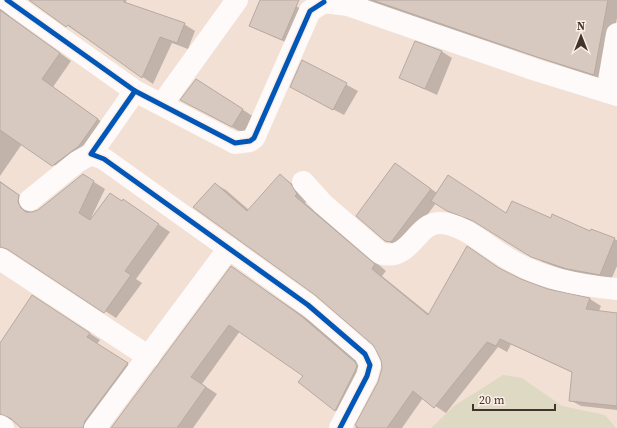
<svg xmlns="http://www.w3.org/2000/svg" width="617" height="428" font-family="'Source Serif 4',serif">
<rect width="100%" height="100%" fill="#f2e0d5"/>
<path fill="#ddd9c2" d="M503,375L522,378L562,406L605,415L616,428H431L454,406Z"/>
<g fill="#0003">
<path d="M30,0H127L125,3L184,24L195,31L188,49L172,43L153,84Z"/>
<path d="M261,0H283L308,12L294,46L250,26Z"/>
<path d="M364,0H617V18L604,80Z"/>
<path d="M0,8L12,18L71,61L53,87L109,127L65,172L22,144L0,176Z"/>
<path d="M441,51L452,58L437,95L400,78Z"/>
<path d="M303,61L358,91L344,115L302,93Z"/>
<path d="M207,86L254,117L243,133L192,106Z"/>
<path d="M395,164L437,193L449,176L507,214L551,219L614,239L617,240V266L611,280L567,271L543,262L474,221L459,217L436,203L404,247H398L386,240Z"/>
<path d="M83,175L105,189L91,218L123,200L170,232L136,279L142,283L116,318L17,254L0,246V181L30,203L29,210L31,213L38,211Z"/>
<path d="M280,175L302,191L308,201L305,203L386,271L382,276L429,314L478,254L506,273L547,290L590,299L601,306L599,311L617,314V410L581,406L570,400L573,373L511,344L507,352L498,347L446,413L423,398L402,428H355L379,382L383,368L382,360L374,344L215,184L226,190L249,210Z"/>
<path d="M232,267L312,322L366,369L346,417L335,410L304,375L240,331L202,384L217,394L193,428H111Z"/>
<path d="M43,303L100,340L97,344L138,371L89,428H23L12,420L6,421L0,428V345Z"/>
</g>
<g fill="#d7c8c0" stroke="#b7aaa1">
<path d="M29,0H124V2L185,23L177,43L160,37L142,78L68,25L66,27Z"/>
<path d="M260,0H299L282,40L249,26Z"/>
<path d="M372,0H608L594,75L540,58Z"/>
<path d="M0,10L60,53L42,79L98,119L79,146L52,166L0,130Z"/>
<path d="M415,41L442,51L425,89L399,78Z"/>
<path d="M302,60L347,83L333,110L290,87Z"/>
<path d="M196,79L243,109L232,127L180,100Z"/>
<path d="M395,163L431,189L392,241L390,242L385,241L356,216Z"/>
<path d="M83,174L94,181L79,213L90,220L110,193L122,201L123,199L159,224L125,271L131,275L104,313L7,249L0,247V182L19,195L18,202L21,208L26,212H32L38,210Z"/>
<path d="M280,174L291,184L297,194L295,196L375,264L372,269L428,315L467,246L499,268L521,279L548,289L590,298L586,309L617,313V406L569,401L572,372L500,339L496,346L487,342L434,408L413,391L387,428H359L355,425L378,382L382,368L381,360L373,345L315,295L193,207L215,183L247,211Z"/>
<path d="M448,175L506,213L512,201L551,218L552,214L590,231L591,229L615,238L600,275L567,269L531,257L473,221L447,211L431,201Z"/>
<path d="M231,266L300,315L355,362L357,366L355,371L335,411L298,382L303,376L229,325L191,377L206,387L177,428H111Z"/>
<path d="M32,295L90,333L87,337L128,363L85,421L83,428H21L10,418L0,414V343Z"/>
</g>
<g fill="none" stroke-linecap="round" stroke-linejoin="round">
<g stroke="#fdfaf9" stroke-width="22">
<path d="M7,0L135,91L235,143L250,141L254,138L310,11L324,2"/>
<path d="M321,0L324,2L348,5L536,70L617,95"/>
<path d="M135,91L91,154L104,159L308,305L365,354L370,365L367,376L340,428"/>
<path d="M607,92L617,34"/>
<path d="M162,104L237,0"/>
<path d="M303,182L323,204L380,253C410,263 416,223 439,223C463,222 492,251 514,262C544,279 583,286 617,289"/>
<path d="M30,200L77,162L91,154"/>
<path d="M0,259L149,357"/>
<path d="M0,426L3,428"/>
<path d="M95,428L229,248"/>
</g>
<g stroke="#fceee6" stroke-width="8">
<g id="cycleway">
<path d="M7,0L135,91L235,143L250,141L254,138L310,11L324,2"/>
<path d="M135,91L91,154L104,159L308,305L365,354L370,365L367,376L340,428"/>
</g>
</g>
<use href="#cycleway" stroke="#0057b8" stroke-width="5"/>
</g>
<g transform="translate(581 36)" stroke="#fceee6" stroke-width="3" paint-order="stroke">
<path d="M0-3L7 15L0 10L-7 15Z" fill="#41342d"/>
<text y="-6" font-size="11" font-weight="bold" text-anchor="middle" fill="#41342d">N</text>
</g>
<path d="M473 404v6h82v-6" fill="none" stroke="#41342d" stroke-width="2"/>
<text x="479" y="404" font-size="12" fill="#41342d" stroke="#fceee6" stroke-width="3" paint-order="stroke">20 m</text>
</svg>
